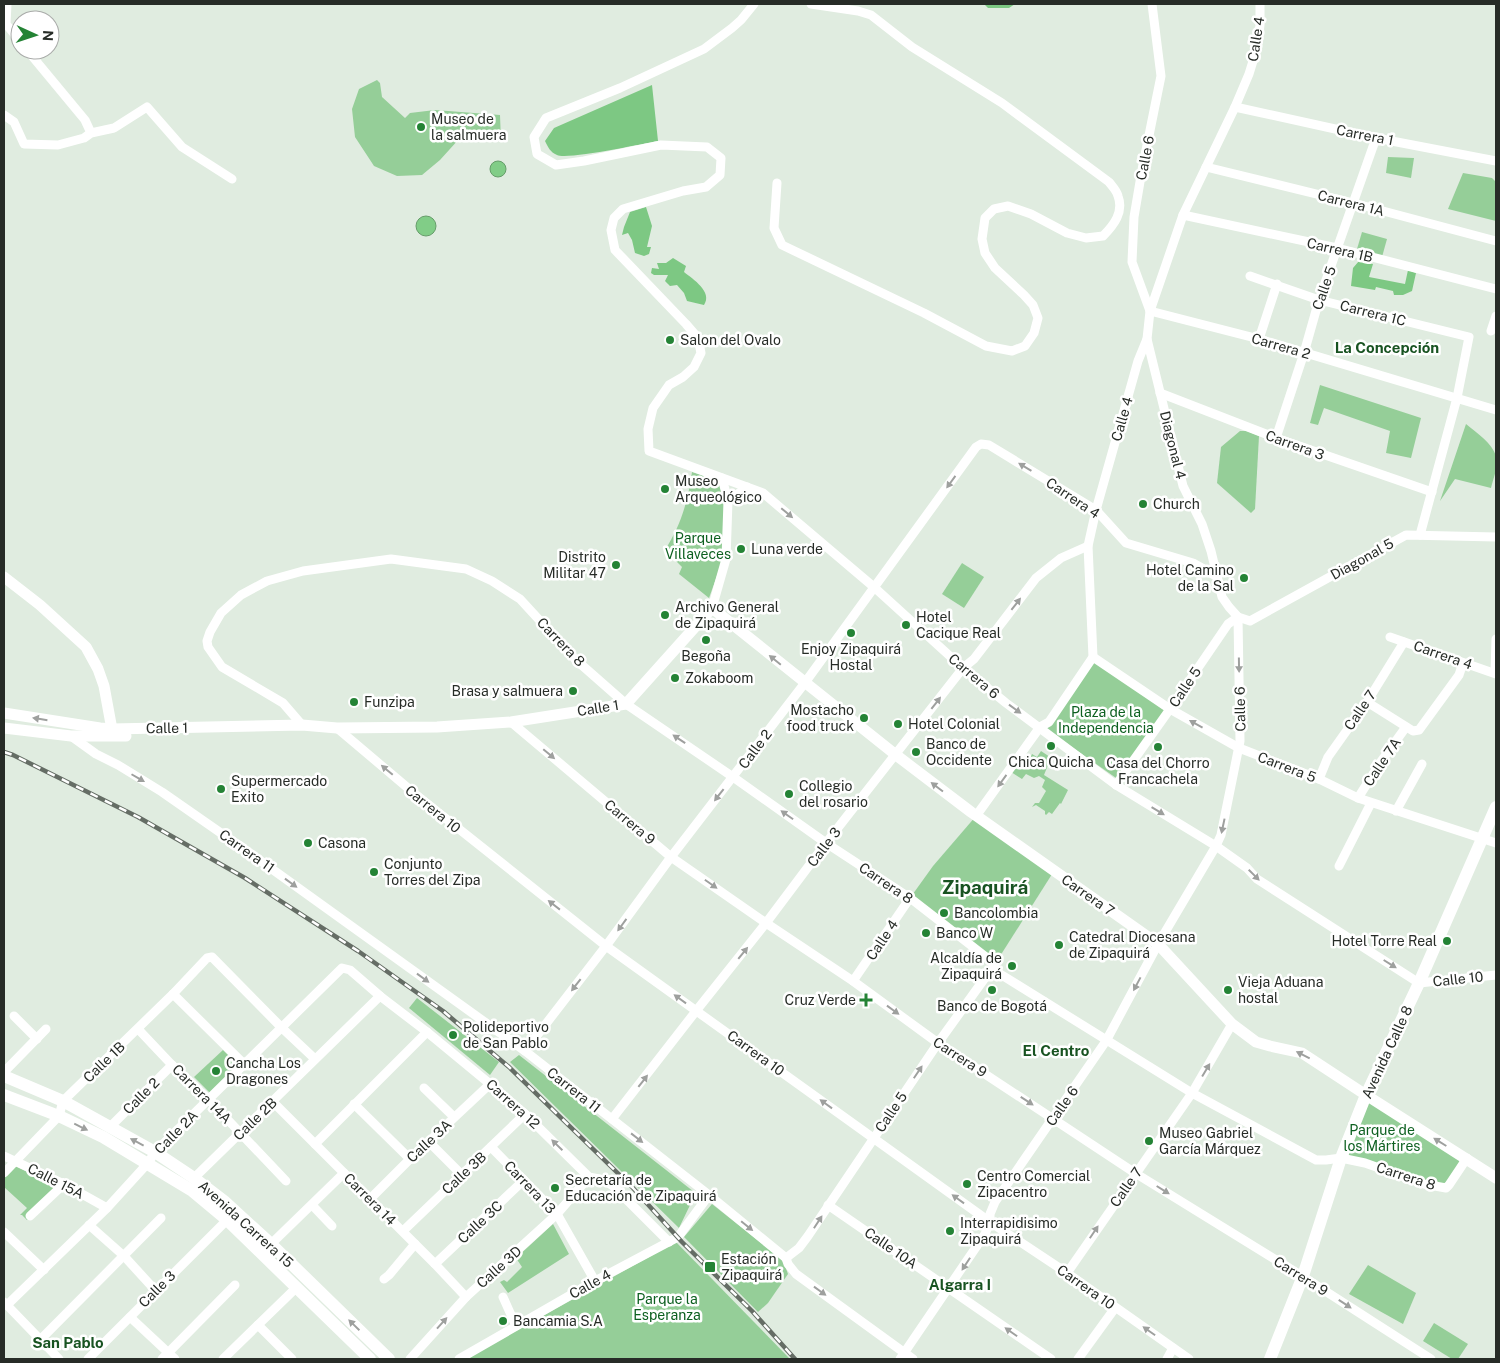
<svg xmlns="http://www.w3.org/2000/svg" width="1500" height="1363" font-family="'Public Sans',sans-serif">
<rect width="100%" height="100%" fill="#e0ece0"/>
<g fill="#95ce98">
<path d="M377,80L380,83L382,97L405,118L410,113L435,110L500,115L501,141L459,139L440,160L422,175L397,176L374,166L355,137L352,109L359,89Z"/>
<path d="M1388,157L1414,158L1411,178L1386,173Z"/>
<path d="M1463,173L1492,178L1496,182V221L1448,209Z"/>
<path d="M1362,232L1387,239L1382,257L1357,249Z"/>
<path d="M1320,385L1421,418L1411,458L1386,453L1390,431L1324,408L1318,425L1310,423Z"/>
<path d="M1466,424C1477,433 1492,443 1496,456C1499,466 1493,479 1491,488L1455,479L1440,501Z"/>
<path d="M1240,431H1247L1259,436L1255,509L1251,513L1217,483L1221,447Z"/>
<path d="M692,472L719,481L726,499L723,559L709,598L679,574L682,567L665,550C681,525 688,501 692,472Z"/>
<path d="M962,563L984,577L964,608L942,594Z"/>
<path d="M1094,660L1167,712L1119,780L1046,729Z"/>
<path d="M1041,751L1053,759V763L1058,766L1056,770L1048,765L1044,775L1068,790L1061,804L1060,803L1052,814L1049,812L1046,815L1045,814V811L1036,805L1032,807L1035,803H1039L1046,791L1042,787L1045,780L1039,776L1034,778L1026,774L1022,779L1011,772L1020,758L1028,763L1032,754L1037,757Z"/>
<path d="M976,816L1054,871L995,964L910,898L933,866Z"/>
<path d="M417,998L499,1062L490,1075L409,1008Z"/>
<path d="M223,1050L238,1065L211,1094L194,1077Z"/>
<path d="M519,1055L698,1195L691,1203L679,1228L510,1062Z"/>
<path d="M1370,1097L1462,1157L1446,1186L1344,1157Z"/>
<path d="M15,1166L58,1187L27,1220L22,1215H20L27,1208L4,1187V1176Z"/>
<path d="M712,1204L780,1258L784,1263L788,1274L768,1303L758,1312L684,1237Z"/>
<path d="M553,1224L569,1254L508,1293L500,1282L504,1280L507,1282L522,1267L516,1258Z"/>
<path d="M676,1242L790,1359H465Z"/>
<path d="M1368,1265L1416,1293L1403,1324L1349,1294Z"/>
<path d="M1434,1323L1468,1344L1458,1359H1452L1423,1341Z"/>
</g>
<g fill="#7dc883">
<path d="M984,4H1015L1009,8H988Z"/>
<path d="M652,85L658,141C642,144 567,160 557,155C550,152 548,147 545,141L554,128Z"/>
<path d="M646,207L652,226L647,247H651L649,254L644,256L635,253L632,240L628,233L622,235L624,227L630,212Z"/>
<path d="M673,258L686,266L684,272C693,279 713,292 704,305L687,301L684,293L677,285L670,286L665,281L668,275H654L651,273L652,268L659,269L657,263H666Z"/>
<path d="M1359,261L1373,264L1369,277L1405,284L1408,270L1416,273L1412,291L1403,295H1394L1393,291L1376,287L1375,290L1351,286L1353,268Z"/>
</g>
<g fill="#81cd87" stroke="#669d6a">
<circle cx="498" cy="169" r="8"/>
<circle cx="426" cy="226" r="10"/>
</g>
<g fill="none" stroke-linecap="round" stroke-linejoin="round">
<g stroke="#fff" stroke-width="9">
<path d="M7,4L6,24L20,41"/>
<path d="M754,4L741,20L732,28L704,49L620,88L546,118L534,137L537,154L556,165L584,161L661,145L707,147L721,158L720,175L706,187L683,191L623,209L614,218L611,230L615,250L686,324L698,338L701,353L694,367L683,377L669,385L653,408L648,429L649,451L763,493L875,588L963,668L1006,703L1116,785L1216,846L1247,868L1257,879L1419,983L1496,975"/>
<path d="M1152,4L1161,76L1142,170L1134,217L1132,262L1150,311L1259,339L1496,410"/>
<path d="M27,50L85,120L91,133"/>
<path d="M1235,107L1376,138L1496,161"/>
<path d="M4,115L14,122L24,144L58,145L84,138L91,133L114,128L147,107L182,147L232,179"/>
<path d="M1206,167L1353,203L1496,241"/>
<path d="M777,183L774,228L782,245L924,313L986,346L1012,351L1025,346L1034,333L1038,318L1033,305L1024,295L995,268L985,253L982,239L985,218L994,209L1008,206L1031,214L1067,233L1086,238L1103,236C1114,225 1124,212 1118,196C1117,191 1112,186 1109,182L1002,103L912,47L871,15L858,11L811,4"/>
<path d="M1183,215L1337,248L1496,289"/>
<path d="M1250,276L1319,300L1469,337L1457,398L1420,535"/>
<path d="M1491,331L1496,316"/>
<path d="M1259,339L1277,284"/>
<path d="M1160,393L1276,438L1432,492"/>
<path d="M1276,438L1304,353L1319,300L1376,138"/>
<path d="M728,501L747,487"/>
<path d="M712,608L726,559L728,501L722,478"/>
<path d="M1238,617L1250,621L1406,535L1496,537"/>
<path d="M1390,637L1496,674"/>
<path d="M1093,657L1170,709L1239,748L1319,779L1358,798L1496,843"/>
<path d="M1495,673L1496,639"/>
<path d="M1367,702L1413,731L1419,730L1459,675L1463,663"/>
<path d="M511,722L671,857L766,923L853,981L938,1043L1135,1173L1294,1271L1431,1359"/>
<path d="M302,725L283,703L222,667L208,647L207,641L210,632L221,613L241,595L267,581L303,571L391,559L466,569L492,581L520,599L576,660L626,704L733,777L826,843L910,898L995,964L938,1043L808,1236L799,1248L786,1258"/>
<path d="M337,728L415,794L606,946L990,1222L1067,1273L1189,1359"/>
<path d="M71,736L96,754L118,765L162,792L251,854L525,1051L709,1195L786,1258L788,1264L796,1274L913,1359"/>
<path d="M1319,779L1328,757L1367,702L1404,642"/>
<path d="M1116,785L1170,709L1228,624L1238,617"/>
<path d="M1358,798L1380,763L1406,727"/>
<path d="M1396,811L1422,764"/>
<path d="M976,816L1040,727L1049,722L1093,657L1088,546L1096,510L1138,361L1147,339L1150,311L1183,215L1235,107L1249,74L1257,48L1260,25V4"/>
<path d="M1339,866L1371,803"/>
<path d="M992,969L1192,1093L1316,1160H1326L1341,1158L1365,1163L1424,1184L1446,1188L1449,1185L1467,1158"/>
<path d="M853,981L910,898"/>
<path d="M173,994L245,1065"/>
<path d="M14,1016L37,1039"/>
<path d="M138,1029L172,1065L209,1100L286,1181"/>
<path d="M525,1051L606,946L671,857L804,684L976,447L981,444L989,445L1096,510L1126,543L1193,563L1216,576"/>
<path d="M4,1072L46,1029"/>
<path d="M424,1088L454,1117"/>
<path d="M273,1102L435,1264L466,1297"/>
<path d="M354,1104L410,1159"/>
<path d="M612,1119L696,1011L766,923L826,843L963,668L974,659L1036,578L1061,558L1088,546"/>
<path d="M110,1127L172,1065"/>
<path d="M429,1142L462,1175"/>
<path d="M315,1144L427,1032"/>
<path d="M491,1147L557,1214L595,1281"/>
<path d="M4,1156L64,1184L107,1208"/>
<path d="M4,1173L59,1116L63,1101L173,994L207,958L212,957L282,1028L315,1059"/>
<path d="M194,1178L380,996"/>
<path d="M370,1199L410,1159L490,1084"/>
<path d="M312,1205L332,1226"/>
<path d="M828,1205L1051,1359"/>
<path d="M30,1216L64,1184"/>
<path d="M89,1225L124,1256L155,1290"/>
<path d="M403,1231L525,1114"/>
<path d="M4,1232L44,1270"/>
<path d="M271,1244L344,1173"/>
<path d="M435,1264L524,1180"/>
<path d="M1067,1273L1192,1093L1232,1024"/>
<path d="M384,1279L389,1275L415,1244"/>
<path d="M503,1297L516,1326"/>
<path d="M4,1302L59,1359"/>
<path d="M7,1305L107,1208L148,1163L155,1152L342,968L350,970L380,996L427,1032L490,1084L525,1114L589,1177L604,1180L613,1186L669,1242"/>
<path d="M130,1317L175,1359"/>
<path d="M258,1325L292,1359"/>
<path d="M40,1340L161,1218"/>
<path d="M88,1359L227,1220"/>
<path d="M162,1359L235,1285"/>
<path d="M223,1359L297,1287"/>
<path d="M410,1359L466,1297L557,1214L589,1177"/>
<path d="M459,1359L595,1281L678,1237L709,1195"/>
<path d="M900,1359L985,1234L990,1222V1214L995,1202L1106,1041L1158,944L1216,846L1221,835L1240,741L1238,617L1229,607L1222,597L1211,551L1202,524L1183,486L1147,339"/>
<path d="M1078,1359L1115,1308"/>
<path d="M1167,1359L1173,1348"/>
</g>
<g stroke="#fff" stroke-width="11">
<path d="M4,577L40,605L86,647L98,669L104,686L113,735"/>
<path d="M4,713L100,728L112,729L302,725L337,728L437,727L511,722L626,704L712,608L896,755L971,812L1158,944L1232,1024L1256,1042L1270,1046L1302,1053L1366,1095L1496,1178"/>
<path d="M4,728L71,736H126"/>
</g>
<g stroke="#fff" stroke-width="12">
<path d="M4,1076L63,1101L155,1152L194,1178L224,1201L271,1244L389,1359"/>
<path d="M4,1095L59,1116L103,1137L191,1190L227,1220L370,1359"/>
<path d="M1270,1359L1303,1276L1341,1158L1366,1095L1419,983L1496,807"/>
</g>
<g stroke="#656d65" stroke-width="4.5">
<path id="rail" d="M4,752L13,755L138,817L245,878L358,951L443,1011L509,1067L633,1188L682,1242L752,1311L795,1359"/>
</g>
<use href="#rail" stroke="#fff" stroke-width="2.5" stroke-dasharray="8" stroke-linecap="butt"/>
</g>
<defs><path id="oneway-solid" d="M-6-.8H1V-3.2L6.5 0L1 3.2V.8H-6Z" transform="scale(1.25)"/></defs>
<g fill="#9ea09e">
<use href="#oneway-solid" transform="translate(1025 467) rotate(-149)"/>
<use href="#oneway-solid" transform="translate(951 482) rotate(126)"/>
<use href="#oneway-solid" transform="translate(787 513) rotate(40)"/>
<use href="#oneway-solid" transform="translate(1016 604) rotate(-52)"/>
<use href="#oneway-solid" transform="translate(775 660) rotate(-141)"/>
<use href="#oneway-solid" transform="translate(1239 665) rotate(89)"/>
<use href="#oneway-solid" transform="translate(936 703) rotate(-52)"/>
<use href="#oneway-solid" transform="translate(1015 709) rotate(36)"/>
<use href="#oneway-solid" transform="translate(40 719) rotate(-171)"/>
<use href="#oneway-solid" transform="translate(1196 724) rotate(-151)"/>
<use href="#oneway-solid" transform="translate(679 739) rotate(-146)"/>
<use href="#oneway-solid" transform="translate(549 754) rotate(40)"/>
<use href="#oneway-solid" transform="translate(387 770) rotate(-140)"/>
<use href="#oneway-solid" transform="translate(138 778) rotate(30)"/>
<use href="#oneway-solid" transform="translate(1002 781) rotate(126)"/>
<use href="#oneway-solid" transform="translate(937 787) rotate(-143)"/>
<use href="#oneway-solid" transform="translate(719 795) rotate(128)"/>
<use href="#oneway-solid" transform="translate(1158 811) rotate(31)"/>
<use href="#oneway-solid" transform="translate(787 815) rotate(-145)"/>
<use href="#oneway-solid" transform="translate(1223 826) rotate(102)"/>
<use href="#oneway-solid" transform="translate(1254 875) rotate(45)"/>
<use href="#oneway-solid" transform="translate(291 883) rotate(36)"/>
<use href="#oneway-solid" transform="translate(711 884) rotate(35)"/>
<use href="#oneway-solid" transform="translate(554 905) rotate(-142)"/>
<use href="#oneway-solid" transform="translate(622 925) rotate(126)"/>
<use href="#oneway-solid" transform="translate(743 953) rotate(-51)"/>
<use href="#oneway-solid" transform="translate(1390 964) rotate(32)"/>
<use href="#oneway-solid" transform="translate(423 978) rotate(36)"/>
<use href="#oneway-solid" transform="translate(1137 984) rotate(118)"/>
<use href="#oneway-solid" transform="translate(576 985) rotate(128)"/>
<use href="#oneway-solid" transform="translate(680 999) rotate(-144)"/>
<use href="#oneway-solid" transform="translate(893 1010) rotate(36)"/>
<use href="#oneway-solid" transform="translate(1303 1055) rotate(-153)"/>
<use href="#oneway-solid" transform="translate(1206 1070) rotate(-59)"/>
<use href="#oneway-solid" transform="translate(918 1072) rotate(-56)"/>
<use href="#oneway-solid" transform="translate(643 1081) rotate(-52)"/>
<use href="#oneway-solid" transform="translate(1027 1101) rotate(33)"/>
<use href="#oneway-solid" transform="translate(826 1104) rotate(-144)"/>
<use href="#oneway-solid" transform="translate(81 1127) rotate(26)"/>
<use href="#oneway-solid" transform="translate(637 1138) rotate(38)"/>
<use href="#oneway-solid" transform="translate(137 1142) rotate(-152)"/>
<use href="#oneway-solid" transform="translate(1440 1142) rotate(-148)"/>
<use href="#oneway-solid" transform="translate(557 1145) rotate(-136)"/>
<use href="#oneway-solid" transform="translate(1163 1190) rotate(32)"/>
<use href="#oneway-solid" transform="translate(958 1199) rotate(-144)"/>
<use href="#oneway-solid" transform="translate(818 1222) rotate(-57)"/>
<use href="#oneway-solid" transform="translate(747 1226) rotate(39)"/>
<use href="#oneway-solid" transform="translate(1094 1232) rotate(-56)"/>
<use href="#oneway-solid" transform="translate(966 1264) rotate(123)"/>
<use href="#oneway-solid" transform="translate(820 1291) rotate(36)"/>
<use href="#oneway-solid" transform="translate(1345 1304) rotate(33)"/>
<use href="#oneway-solid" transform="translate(442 1323) rotate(-48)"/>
<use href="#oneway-solid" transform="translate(354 1325) rotate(-136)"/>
<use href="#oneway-solid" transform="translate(1149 1331) rotate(-145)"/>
<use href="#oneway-solid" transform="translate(1011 1332) rotate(-145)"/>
</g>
<g fill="#248335" stroke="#fff" stroke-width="2">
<circle cx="421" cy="127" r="5"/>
<circle cx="670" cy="340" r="5"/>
<circle cx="665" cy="489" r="5"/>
<circle cx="1143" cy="504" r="5"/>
<circle cx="741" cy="549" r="5"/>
<circle cx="616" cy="565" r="5"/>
<circle cx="1244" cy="578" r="5"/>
<circle cx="665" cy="615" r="5"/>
<circle cx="906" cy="625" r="5"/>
<circle cx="851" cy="633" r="5"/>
<circle cx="706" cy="640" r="5"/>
<circle cx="675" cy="678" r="5"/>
<circle cx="573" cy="691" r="5"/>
<circle cx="354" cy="702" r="5"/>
<circle cx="864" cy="718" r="5"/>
<circle cx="898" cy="724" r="5"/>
<circle cx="1051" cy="746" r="5"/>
<circle cx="1158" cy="747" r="5"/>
<circle cx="916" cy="752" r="5"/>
<circle cx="221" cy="789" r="5"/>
<circle cx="789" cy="794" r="5"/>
<circle cx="308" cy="843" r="5"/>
<circle cx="374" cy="872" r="5"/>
<circle cx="944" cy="913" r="5"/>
<circle cx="926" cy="933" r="5"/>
<circle cx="1447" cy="941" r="5"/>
<circle cx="1059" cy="945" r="5"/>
<circle cx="1012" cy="966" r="5"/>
<circle cx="992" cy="990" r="5"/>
<circle cx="1228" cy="990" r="5"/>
<path d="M863.5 992.5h5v5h5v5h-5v5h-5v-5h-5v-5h5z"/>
<circle cx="453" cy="1035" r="5"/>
<circle cx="216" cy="1071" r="5"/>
<circle cx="1149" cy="1141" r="5"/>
<circle cx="967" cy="1184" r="5"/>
<circle cx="555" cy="1188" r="5"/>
<circle cx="950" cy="1231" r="5"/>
<rect x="704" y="1261" width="12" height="12" rx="2.5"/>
<circle cx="503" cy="1321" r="5"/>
</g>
<g text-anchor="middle" stroke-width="5" stroke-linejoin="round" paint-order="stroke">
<g font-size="14" fill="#272c27" stroke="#fff">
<text transform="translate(1256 39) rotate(-81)" y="5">Calle 4</text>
<text transform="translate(1365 135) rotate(11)" y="5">Carrera 1</text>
<text transform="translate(1145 158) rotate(-79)" y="5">Calle 6</text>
<text transform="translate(1351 203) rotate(14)" y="5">Carrera 1A</text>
<text transform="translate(1340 250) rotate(13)" y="5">Carrera 1B</text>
<text transform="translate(1324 288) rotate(-71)" y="5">Calle 5</text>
<text transform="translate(1373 313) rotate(14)" y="5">Carrera 1C</text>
<text transform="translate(1281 346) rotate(16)" y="5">Carrera 2</text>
<text transform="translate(1122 419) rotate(-74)" y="5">Calle 4</text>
<text transform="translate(1173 445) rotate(76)" y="5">Diagonal 4</text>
<text transform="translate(1295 445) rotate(20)" y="5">Carrera 3</text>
<text transform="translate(1073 498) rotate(34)" y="5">Carrera 4</text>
<text transform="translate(1362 559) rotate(-29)" y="5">Diagonal 5</text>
<text transform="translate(561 642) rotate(46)" y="5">Carrera 8</text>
<text transform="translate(1443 655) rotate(19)" y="5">Carrera 4</text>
<text transform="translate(974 676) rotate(40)" y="5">Carrera 6</text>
<text transform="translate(1185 687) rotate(-56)" y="5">Calle 5</text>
<text transform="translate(598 708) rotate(-9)" y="5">Calle 1</text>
<text transform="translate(1240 709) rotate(-91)" y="5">Calle 6</text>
<text transform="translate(1360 710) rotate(-56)" y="5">Calle 7</text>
<text transform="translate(167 728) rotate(-1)" y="5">Calle 1</text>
<text transform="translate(755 749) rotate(-53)" y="5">Calle 2</text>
<text transform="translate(1382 762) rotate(-56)" y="5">Calle 7A</text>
<text transform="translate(1287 767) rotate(21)" y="5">Carrera 5</text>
<text transform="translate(433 809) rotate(39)" y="5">Carrera 10</text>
<text transform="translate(630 822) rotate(40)" y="5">Carrera 9</text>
<text transform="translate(824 847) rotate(-53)" y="5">Calle 3</text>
<text transform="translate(247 851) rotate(35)" y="5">Carrera 11</text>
<text transform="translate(886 883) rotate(34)" y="5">Carrera 8</text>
<text transform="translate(1088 895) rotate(35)" y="5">Carrera 7</text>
<text transform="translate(882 940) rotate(-56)" y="5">Calle 4</text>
<text transform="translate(1458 979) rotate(-6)" y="5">Calle 10</text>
<text transform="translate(1387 1052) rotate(-65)" y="5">Avenida Calle 8</text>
<text transform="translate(756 1053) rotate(36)" y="5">Carrera 10</text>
<text transform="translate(960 1057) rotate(33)" y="5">Carrera 9</text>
<text transform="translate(104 1062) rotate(-44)" y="5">Calle 1B</text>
<text transform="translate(574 1090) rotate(38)" y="5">Carrera 11</text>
<text transform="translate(202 1094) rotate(45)" y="5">Carrera 14A</text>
<text transform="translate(141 1096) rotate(-45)" y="5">Calle 2</text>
<text transform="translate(513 1104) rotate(42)" y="5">Carrera 12</text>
<text transform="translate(1062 1106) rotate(-55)" y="5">Calle 6</text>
<text transform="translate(891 1112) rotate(-56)" y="5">Calle 5</text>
<text transform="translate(255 1119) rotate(-44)" y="5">Calle 2B</text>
<text transform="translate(176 1132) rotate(-45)" y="5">Calle 2A</text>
<text transform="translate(429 1141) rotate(-43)" y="5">Calle 3A</text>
<text transform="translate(464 1173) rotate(-43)" y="5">Calle 3B</text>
<text transform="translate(1406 1176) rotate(18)" y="5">Carrera 8</text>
<text transform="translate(56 1181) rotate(27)" y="5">Calle 15A</text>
<text transform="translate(530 1187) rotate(46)" y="5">Carrera 13</text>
<text transform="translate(1126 1187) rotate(-55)" y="5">Calle 7</text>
<text transform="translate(370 1199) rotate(45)" y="5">Carrera 14</text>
<text transform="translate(480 1222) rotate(-43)" y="5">Calle 3C</text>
<text transform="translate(246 1224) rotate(42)" y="5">Avenida Carrera 15</text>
<text transform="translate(891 1248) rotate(35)" y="5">Calle 10A</text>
<text transform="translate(499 1267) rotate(-42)" y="5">Calle 3D</text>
<text transform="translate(1301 1276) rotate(32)" y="5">Carrera 9</text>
<text transform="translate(590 1284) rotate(-29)" y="5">Calle 4</text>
<text transform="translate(1086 1287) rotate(35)" y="5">Carrera 10</text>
<text transform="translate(157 1289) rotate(-45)" y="5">Calle 3</text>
</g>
<g font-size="14" fill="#272c27" stroke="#fff" text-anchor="start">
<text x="431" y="124">Museo de<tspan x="431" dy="16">la salmuera</tspan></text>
<text x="680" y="345">Salon del Ovalo</text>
<text x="675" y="486">Museo<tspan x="675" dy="16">Arqueológico</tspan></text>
<text x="1153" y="509">Church</text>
<text x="751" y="554">Luna verde</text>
<text x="606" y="562" text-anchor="end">Distrito<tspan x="606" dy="16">Militar 47</tspan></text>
<text x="1234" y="575" text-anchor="end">Hotel Camino<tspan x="1234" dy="16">de la Sal</tspan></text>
<text x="675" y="612">Archivo General<tspan x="675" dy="16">de Zipaquirá</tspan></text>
<text x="916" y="622">Hotel<tspan x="916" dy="16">Cacique Real</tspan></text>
<text x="851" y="654" text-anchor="middle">Enjoy Zipaquirá<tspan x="851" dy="16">Hostal</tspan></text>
<text x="706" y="661" text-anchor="middle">Begoña</text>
<text x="685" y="683">Zokaboom</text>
<text x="563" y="696" text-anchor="end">Brasa y salmuera</text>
<text x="364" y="707">Funzipa</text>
<text x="854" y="715" text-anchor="end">Mostacho<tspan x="854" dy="16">food truck</tspan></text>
<text x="908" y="729">Hotel Colonial</text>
<text x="926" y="749">Banco de<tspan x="926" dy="16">Occidente</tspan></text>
<text x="1051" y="767" text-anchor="middle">Chica Quicha</text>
<text x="1158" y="768" text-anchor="middle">Casa del Chorro<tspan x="1158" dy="16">Francachela</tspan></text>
<text x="231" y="786">Supermercado<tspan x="231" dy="16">Exito</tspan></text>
<text x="799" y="791">Collegio<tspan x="799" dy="16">del rosario</tspan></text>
<text x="318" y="848">Casona</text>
<text x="384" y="869">Conjunto<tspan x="384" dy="16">Torres del Zipa</tspan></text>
<text x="954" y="918">Bancolombia</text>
<text x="936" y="938">Banco W</text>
<text x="1069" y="942">Catedral Diocesana<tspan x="1069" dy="16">de Zipaquirá</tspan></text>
<text x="1437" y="946" text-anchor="end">Hotel Torre Real</text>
<text x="1002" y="963" text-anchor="end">Alcaldía de<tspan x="1002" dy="16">Zipaquirá</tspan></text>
<text x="1238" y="987">Vieja Aduana<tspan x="1238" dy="16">hostal</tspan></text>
<text x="856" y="1005" text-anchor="end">Cruz Verde</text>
<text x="992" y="1011" text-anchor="middle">Banco de Bogotá</text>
<text x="463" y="1032">Polideportivo<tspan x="463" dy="16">de San Pablo</tspan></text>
<text x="226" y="1068">Cancha Los<tspan x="226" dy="16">Dragones</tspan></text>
<text x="1159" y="1138">Museo Gabriel<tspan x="1159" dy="16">García Márquez</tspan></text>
<text x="977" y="1181">Centro Comercial<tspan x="977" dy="16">Zipacentro</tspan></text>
<text x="565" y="1185">Secretaría de<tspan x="565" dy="16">Educación de Zipaquirá</tspan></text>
<text x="960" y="1228">Interrapidisimo<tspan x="960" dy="16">Zipaquirá</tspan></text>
<text x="721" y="1264">Estación<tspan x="721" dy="16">Zipaquirá</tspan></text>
<text x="513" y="1326">Bancamia S.A</text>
</g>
<g font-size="14" fill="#0d6020" stroke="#fff">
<text x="698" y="543">Parque<tspan x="698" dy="16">Villaveces</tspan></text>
<text x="1106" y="717">Plaza de la<tspan x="1106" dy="16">Independencia</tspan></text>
<text x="1382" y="1135">Parque de<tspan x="1382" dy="16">los Mártires</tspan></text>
<text x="667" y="1304">Parque la<tspan x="667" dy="16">Esperanza</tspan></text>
</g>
<g font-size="15" font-weight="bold" fill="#185321" stroke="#fff">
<text x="1387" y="353">La Concepción</text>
<text x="1056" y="1056">El Centro</text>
<text x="960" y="1290">Algarra I</text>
<text x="68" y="1348">San Pablo</text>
</g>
<g font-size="19" font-weight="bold" fill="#185321" stroke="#fff">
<text x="985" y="894">Zipaquirá</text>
</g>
</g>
<rect width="1500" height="1363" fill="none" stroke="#272c27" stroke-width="10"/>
<g transform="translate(35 35) rotate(93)"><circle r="24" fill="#ffffff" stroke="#a9aba9"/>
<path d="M0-4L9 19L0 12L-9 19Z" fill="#248335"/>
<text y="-8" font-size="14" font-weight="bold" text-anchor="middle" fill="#272c27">N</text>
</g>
</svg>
